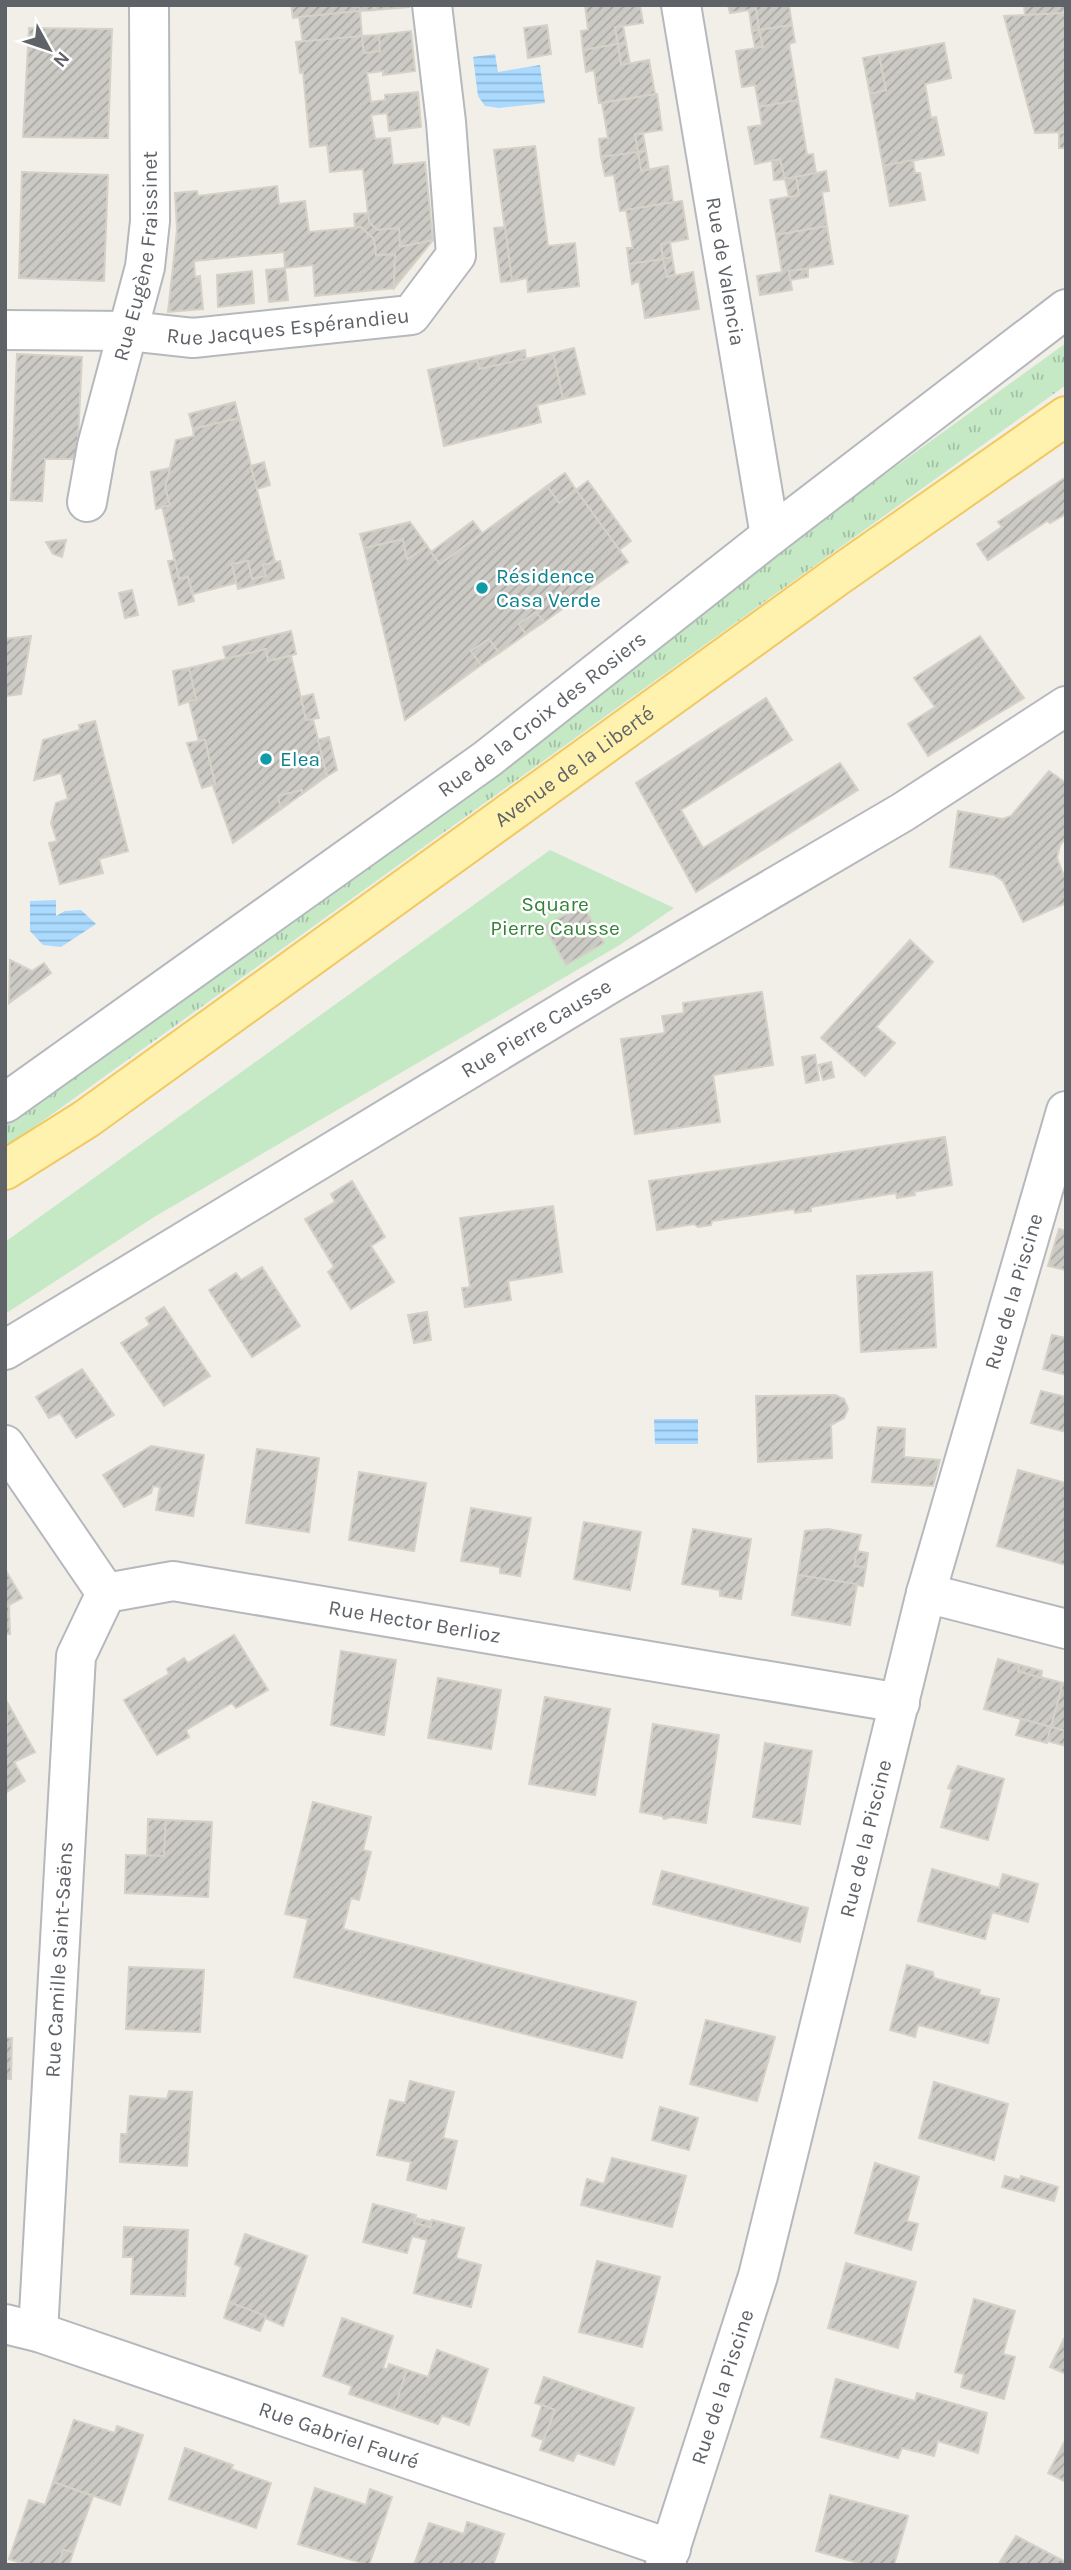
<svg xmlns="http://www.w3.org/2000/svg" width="1071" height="2570" font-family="Karla,sans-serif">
<defs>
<pattern id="grass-tufts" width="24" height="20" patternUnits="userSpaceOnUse" patternTransform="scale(1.75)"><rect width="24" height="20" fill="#c5e8c5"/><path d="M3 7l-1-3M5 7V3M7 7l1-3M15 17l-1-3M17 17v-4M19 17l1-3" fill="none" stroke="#a3c0a4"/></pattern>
<pattern id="water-rules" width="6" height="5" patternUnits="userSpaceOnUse" patternTransform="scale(1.75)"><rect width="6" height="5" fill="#aadaff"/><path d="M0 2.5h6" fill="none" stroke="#8eb4d2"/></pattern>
<pattern id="building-hatch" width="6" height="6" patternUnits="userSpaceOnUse" patternTransform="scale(1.75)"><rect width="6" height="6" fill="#cccac5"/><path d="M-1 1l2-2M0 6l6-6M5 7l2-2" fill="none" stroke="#a9a8a4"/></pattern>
</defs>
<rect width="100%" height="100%" fill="#f1efe8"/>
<path fill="url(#grass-tufts)" d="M1066,343V385L5,1148V1113Z"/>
<path fill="#c5e8c5" d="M550,850L674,908L618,946L154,1217L5,1314V1242Z"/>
<g fill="url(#water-rules)">
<path d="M495,54L498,72L540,65L545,103L499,108L485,106L478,96L473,57Z"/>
<path d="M56,900V916L65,911L81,910L96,924L61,947L43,945L30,931V901Z"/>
<path d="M654,1419H698V1444H655Z"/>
</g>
<g fill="url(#building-hatch)" stroke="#d6d1c6" stroke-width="2">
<path d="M291,5H359L360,11L293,18Z"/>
<path d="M359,5H374L375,10L360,11Z"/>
<path d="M374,5H409V7L375,10Z"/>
<path d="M585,5H640L643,23L615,27L618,44L583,50L581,31L588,30Z"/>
<path d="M728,5H789L792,25L759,30L756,9L730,13Z"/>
<path d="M1024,5H1066V13L1025,15Z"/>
<path d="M756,9L759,30L752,31L749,10Z"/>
<path d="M360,11L362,36L303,43L299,17Z"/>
<path d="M1066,13V132L1035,133L1004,16Z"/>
<path d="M547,25L551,54L528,58L524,28Z"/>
<path d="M792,25L795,42L789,44L798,100L759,107L755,85L742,87L736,51L763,47L759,30Z"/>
<path d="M623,26L626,43L618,44L615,27Z"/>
<path d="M29,28L112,29L108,138L23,137Z"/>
<path d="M759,30L763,47H755L752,31Z"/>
<path d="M411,31L415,71L383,75V71L367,73L371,102L385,100V95L418,92L421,127L389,131L387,113L371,115L375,139L390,138L393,165L425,162L433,240L400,247L399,228L377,230L369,222L363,169L330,172L327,145L310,147L303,72L300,73L296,42L362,36L364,53L380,51L379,35Z"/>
<path d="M379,35L380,51L364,53L362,36Z"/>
<path d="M626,43L630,64L621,65L618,44Z"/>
<path d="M944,43L951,78L925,84L931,118L936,117L944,155L883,166L870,94L886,90L879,55Z"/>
<path d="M618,44L621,65L649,60L655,94L599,103L594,70L586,72L583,50Z"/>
<path d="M879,55L886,90L870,94L863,58Z"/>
<path d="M657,94L662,130L635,134L638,152L601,157L599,139L608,138L602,103Z"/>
<path d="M798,100L807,155L813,154L816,173L785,179L780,159L755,164L748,127L762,125L759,107Z"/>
<path d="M1066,132V148H1059V133Z"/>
<path d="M635,134H643L646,151L638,152Z"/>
<path d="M535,146L548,246L575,243L579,286L528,292L527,278L512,281L494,150Z"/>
<path d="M646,151L649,169L641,171L638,152Z"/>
<path d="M638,152L641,171L668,166L673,202L620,211L614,175L605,176L601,157Z"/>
<path d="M780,159L785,179L774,180L772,161Z"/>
<path d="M913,160L915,173H920L925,200L890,206L883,166Z"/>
<path d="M826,171L829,191L822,192L827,226L776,235L770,200L799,195L796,177Z"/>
<path d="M22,172L108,175L104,281L19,278Z"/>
<path d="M796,177L799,195L789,197L785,179Z"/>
<path d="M277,186L279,204L305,201L309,232L361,227L374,239L376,255L395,254L394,288L315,296L313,265L285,268L284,252L194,261L195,277L200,276L203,309L168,312L177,230L175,193L197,191L198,196Z"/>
<path d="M682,201L688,239L661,244L663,259L629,264L627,248H633L626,210Z"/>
<path d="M368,213L369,222L377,230L399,228L400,247L433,240L394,288L395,254L376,255L374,239L361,227H355L354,214Z"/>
<path d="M827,226L833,264L789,271L792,290L760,295L757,276L782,272L776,235Z"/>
<path d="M505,227L512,281L501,282L494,228Z"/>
<path d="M670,242L672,257L663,259L661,244Z"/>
<path d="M672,257L675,274L667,277L663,259Z"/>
<path d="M663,259L667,277L693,272L699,309L645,318L639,281L632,284L629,264Z"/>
<path d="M285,268L288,300L269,302L266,270Z"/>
<path d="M808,269V277L790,280L789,271Z"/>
<path d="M252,271L254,303L218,307L217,275Z"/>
<path d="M574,348L585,394L563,399L553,353Z"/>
<path d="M525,350L526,359L479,369L477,360Z"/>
<path d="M553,353L563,399L537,405L541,422L444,446L428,370L477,360L479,369Z"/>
<path d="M17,354L82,357L77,459H45L42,501L11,500Z"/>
<path d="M235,402L239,418L193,429L189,414Z"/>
<path d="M239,418L275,562L263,565L266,576L252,579L248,561L232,564L236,583L193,594L188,577L179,579L162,506L170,505L165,488L176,440L194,436L193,429Z"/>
<path d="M264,462L270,485L257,489L251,466Z"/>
<path d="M170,468L165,488L170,505L156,509L151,472Z"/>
<path d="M565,473L576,490L559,503L547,486Z"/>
<path d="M1066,477V514L1050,523L1047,521L988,560L977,544L1002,527L998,522Z"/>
<path d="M588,481L631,541L619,550L576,490Z"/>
<path d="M547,486L559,503L576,490L628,562L544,622L536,612L519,624L526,634L499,653L489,639L471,651L481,665L405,720L364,548L403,539L407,559L427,546L440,564Z"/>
<path d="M473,521L482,533L440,564L431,552Z"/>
<path d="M410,522L427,546L407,559L403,539L364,548L360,534Z"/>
<path d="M66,540L62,557L53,554L46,542Z"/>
<path d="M175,560L179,579L188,577L194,601L179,605L168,561Z"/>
<path d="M248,561L252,579L266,576L263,565L280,561L284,578L238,589L232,564Z"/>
<path d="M132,590L138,615L125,618L119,593Z"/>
<path d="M536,612L544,622L526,634L519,624Z"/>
<path d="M291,631L296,654L268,661L266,649L226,659L223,647Z"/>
<path d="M31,636L21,694L5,696V639Z"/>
<path d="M980,636L1024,698L928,756L908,724L935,707L914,678Z"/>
<path d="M489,639L499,653L481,665L471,651Z"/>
<path d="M266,649L268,661L291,656L306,720L313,719L327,776L302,794V790L278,796L281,809L233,843L213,786L215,784L205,740L199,742L189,701L196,699L189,668Z"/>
<path d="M189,668L196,699L179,705L173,671Z"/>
<path d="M313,694L319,718L306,720L301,697Z"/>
<path d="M766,698L792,740L681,810L703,848L840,763L858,790L696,892L636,783Z"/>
<path d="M95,721L128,851L99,859L103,873L60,884L49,843L57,841L51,823L56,803L68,799L61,773L34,780L43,740L80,730L79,725Z"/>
<path d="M329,737L337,770L327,776L318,740Z"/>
<path d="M205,740L215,784L202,788L187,743Z"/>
<path d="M1049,771L1066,783V838L1060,845L1057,858L1066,881V903L1023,922L1003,881L994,875L950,867L958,811L1003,819L1011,816Z"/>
<path d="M302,790V794L281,809L278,796Z"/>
<path d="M583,905L604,943L566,965L544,926Z"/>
<path d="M910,940L933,962L876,1027L895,1043L865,1076L821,1038Z"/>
<path d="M10,960L32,971L44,963L51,973L9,1003Z"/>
<path d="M762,992L773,1065L713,1075L720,1122L635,1134L621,1039L665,1033L662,1016L684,1013L683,1003Z"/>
<path d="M815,1055L819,1080L806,1083L802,1057Z"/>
<path d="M831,1062L834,1077L823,1080L819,1065Z"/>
<path d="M945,1137L952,1185L914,1192L915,1195L897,1198L896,1193L811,1207V1211L795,1213L794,1209L712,1221L711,1225L698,1227L694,1224L657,1230L649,1181Z"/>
<path d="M352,1181L385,1237L371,1246L394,1282L351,1309L328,1272L334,1267L305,1219L335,1202L331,1194Z"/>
<path d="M553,1206L562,1272L508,1281L511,1300L465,1307L462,1288L470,1287L460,1218Z"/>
<path d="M1059,1229L1066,1231V1270L1048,1266Z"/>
<path d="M262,1267L300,1326L252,1357L209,1290L236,1273L241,1280Z"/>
<path d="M932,1272L936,1347L861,1352L857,1276Z"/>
<path d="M164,1307L210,1376L164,1406L121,1343L150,1325L146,1318Z"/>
<path d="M427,1312L431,1340L414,1343L408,1315Z"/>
<path d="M1052,1335L1066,1338V1375L1043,1369Z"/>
<path d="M82,1369L114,1415L76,1438L60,1413L49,1418L36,1397Z"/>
<path d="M1041,1391L1066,1397V1432L1031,1423Z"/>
<path d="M835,1395L844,1399L848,1409L844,1418L831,1425L832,1458L758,1462L756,1396Z"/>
<path d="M878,1427L905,1429L904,1457L940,1460L933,1486L872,1482Z"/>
<path d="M151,1446L204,1455L193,1516L156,1510L160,1487L153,1486L151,1493L124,1507L103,1475Z"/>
<path d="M257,1449L319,1458L309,1532L246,1523Z"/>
<path d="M1018,1470L1066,1483V1565L997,1546Z"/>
<path d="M359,1472L426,1483L414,1551L349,1540Z"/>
<path d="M471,1508L531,1518L520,1576L500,1573V1567L461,1561Z"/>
<path d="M584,1522L641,1532L630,1590L574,1579Z"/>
<path d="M693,1529L751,1539L741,1599L720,1596V1590L682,1584Z"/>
<path d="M828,1529L861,1535L854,1566L866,1567L863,1586L798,1575L805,1531Z"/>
<path d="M857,1551L868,1553L866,1567L854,1566Z"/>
<path d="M5,1569L22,1598L5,1607Z"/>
<path d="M798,1575L857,1584L850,1625L792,1615Z"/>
<path d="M9,1605L10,1634H5V1607Z"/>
<path d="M234,1635L268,1690L236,1708L232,1703L186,1730L189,1737L157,1755L124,1700L169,1674L167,1669L184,1658L188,1663Z"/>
<path d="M341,1651L396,1660L384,1735L331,1725Z"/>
<path d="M998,1659L1020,1665L1018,1671L1063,1683L1051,1727L984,1709Z"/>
<path d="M1020,1665L1042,1671L1041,1678L1018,1671Z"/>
<path d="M438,1678L501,1690L491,1749L428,1738Z"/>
<path d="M1063,1683L1066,1684V1731L1051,1727Z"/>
<path d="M545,1697L610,1709L595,1795L529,1784Z"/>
<path d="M7,1702L35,1752L14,1762L25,1781L5,1793Z"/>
<path d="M1021,1719L1051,1727L1047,1743L1016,1735Z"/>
<path d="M653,1724L719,1735L706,1823L672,1817L664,1819L662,1816L640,1812Z"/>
<path d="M1051,1727L1066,1731V1746L1047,1741Z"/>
<path d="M765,1743L812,1751L800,1824L753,1817Z"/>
<path d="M958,1766L1004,1779L988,1840L941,1827L952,1790L948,1788Z"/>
<path d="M313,1802L371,1817L363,1850L371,1852L359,1900L351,1898L343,1929L636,2002L622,2058L294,1977L308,1919L285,1914Z"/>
<path d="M148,1819L166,1820L164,1856L147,1855Z"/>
<path d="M166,1820L212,1822L208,1897L125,1893L126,1855L164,1856Z"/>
<path d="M932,1869L999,1888L1003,1874L1038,1884L1028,1922L992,1912L985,1939L918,1921Z"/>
<path d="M662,1871L808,1908L800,1942L653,1904Z"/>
<path d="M907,1965L933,1972L934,1978L980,1990L979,1995L999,1999L988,2043L918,2025L915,2037L890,2030Z"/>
<path d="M129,1967L204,1970L200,2032L126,2029Z"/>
<path d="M706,2020L775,2037L757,2101L690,2084Z"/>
<path d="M5,2038H12L11,2079H5Z"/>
<path d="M410,2081L454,2092L443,2138L457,2141L446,2189L407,2180L411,2162L377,2155L390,2100L405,2103Z"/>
<path d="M934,2082L1008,2104L994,2160L919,2138Z"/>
<path d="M169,2091L192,2092L187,2166L120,2162L121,2134H127L130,2096L167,2099Z"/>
<path d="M660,2107L698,2118L689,2150L652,2140Z"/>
<path d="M612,2158L686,2176L672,2227L581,2205L587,2179L604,2184Z"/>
<path d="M875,2163L919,2177L907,2221L918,2224L911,2250L855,2233Z"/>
<path d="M1005,2176L1020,2180L1021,2176L1058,2187L1054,2201L1002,2187Z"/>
<path d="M373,2204L416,2215L414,2223L430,2227L432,2220L464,2228L456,2258L481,2265L471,2307L414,2293L427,2240L412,2236L407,2253L363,2242Z"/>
<path d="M416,2218L432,2222L430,2227L414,2223Z"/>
<path d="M124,2227L188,2230L185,2296L131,2294L133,2257H123Z"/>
<path d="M245,2234L307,2256L283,2326L229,2302L241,2267L235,2264Z"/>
<path d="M597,2261L660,2277L642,2347L579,2332Z"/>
<path d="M846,2263L916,2282L898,2348L828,2328Z"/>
<path d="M974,2299L1015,2311L1003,2354L1015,2357L1004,2399L961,2387L964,2374L955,2372Z"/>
<path d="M229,2302L266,2316L260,2331L224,2318Z"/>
<path d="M342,2318L393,2336L383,2368L387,2370L389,2364L407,2370L394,2409L349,2394L352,2386L323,2376Z"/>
<path d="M1066,2335V2374L1050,2367Z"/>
<path d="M437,2350L488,2369L469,2425L442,2415L438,2424L394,2409L407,2370L428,2377Z"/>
<path d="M544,2377L634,2408L614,2465L577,2453L573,2461L540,2450L555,2410L535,2403Z"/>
<path d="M836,2379L915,2401L917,2393L987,2413L978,2453L938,2441L934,2456L902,2448L898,2458L821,2437Z"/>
<path d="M542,2405L555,2410L543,2440L532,2436Z"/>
<path d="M74,2420L115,2433L117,2426L143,2435L120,2505L53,2482Z"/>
<path d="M1066,2439V2482L1048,2473Z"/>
<path d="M185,2448L233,2465L231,2469L271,2483L256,2528L169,2499Z"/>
<path d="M53,2482L93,2496L73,2552L63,2550L59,2565H27L9,2559L29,2500L45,2505Z"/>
<path d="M315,2488L366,2505L370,2489L392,2497L369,2565L298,2544Z"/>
<path d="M830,2495L908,2516L894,2565H866L816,2551Z"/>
<path d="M467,2522L504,2534L493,2565H414L429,2523L464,2534Z"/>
<path d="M1016,2536L1066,2562V2565H998Z"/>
<path d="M63,2550L73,2552L69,2565H59Z"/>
</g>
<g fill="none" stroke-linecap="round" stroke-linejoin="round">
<g stroke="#b5b8bc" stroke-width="42">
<g id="minor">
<path id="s1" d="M681,5L770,536"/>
<path id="s2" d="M5,330L129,331L193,338L411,315L456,255L446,122L432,5"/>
<path id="s3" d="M87,502L97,446L145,267L150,221L149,5"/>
<path id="s4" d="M5,1103L487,759L770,536L1066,309"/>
<path id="s5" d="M5,1350L611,983L903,812L1066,706"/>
<path d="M5,1445L106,1593"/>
<path id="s6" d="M106,1593L173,1581L900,1703"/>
<path d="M926,1593L1066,1629"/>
<path id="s7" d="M5,2324L38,2332L671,2549"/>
<path id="s8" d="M38,2332L76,1656L106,1593"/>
<path id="s9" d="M665,2565L758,2276L926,1593L1066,1111"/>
</g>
</g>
<g stroke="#f2c960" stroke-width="42">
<g id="major">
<path id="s10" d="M5,1170L86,1119L836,577L1066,416"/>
</g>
</g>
<use href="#minor" stroke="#fff" stroke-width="38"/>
<use href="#major" stroke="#fff2af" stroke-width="38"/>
</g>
<g fill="#0f9aa8" stroke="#fff" stroke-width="2.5">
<circle cx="482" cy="588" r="7"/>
<circle cx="266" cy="759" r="7"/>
</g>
<g text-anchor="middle" stroke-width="5" stroke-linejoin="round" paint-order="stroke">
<g font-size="21" fill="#5f6368" stroke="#fff">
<text dy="7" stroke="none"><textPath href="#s3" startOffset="252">Rue Eugène Fraissinet</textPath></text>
<text dy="7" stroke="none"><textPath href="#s1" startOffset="270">Rue de Valencia</textPath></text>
<text dy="7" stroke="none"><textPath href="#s2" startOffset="284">Rue Jacques Espérandieu</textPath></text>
<text dy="7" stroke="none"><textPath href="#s4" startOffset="663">Rue de la Croix des Rosiers</textPath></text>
<text dy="7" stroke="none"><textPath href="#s10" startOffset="698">Avenue de la Liberté</textPath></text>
<text dy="7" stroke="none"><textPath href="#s5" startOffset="621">Rue Pierre Causse</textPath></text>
<text dy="7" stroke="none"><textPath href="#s9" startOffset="1321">Rue de la Piscine</textPath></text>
<text dy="7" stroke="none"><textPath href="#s6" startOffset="313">Rue Hector Berlioz</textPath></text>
<text dy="7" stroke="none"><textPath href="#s9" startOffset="754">Rue de la Piscine</textPath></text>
<text dy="7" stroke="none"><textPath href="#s8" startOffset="373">Rue Camille Saint-Saëns</textPath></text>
<text dy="7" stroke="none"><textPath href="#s9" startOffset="187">Rue de la Piscine</textPath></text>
<text dy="7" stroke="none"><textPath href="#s7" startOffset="352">Rue Gabriel Fauré</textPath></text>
</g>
<g font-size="21" fill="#0d838f" stroke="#fff" text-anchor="start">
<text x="496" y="583">Résidence<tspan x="496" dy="24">Casa Verde</tspan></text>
<text x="280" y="766">Elea</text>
</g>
<g font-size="21" fill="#348238" stroke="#fff">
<text x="555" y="911">Square<tspan x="555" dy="24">Pierre Causse</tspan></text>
</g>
</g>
<rect width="1071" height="2570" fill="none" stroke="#5f6368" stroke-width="14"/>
<g transform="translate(49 49) rotate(130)" stroke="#ffffff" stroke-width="5" paint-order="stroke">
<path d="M0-5L12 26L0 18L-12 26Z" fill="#5f6368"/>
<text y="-10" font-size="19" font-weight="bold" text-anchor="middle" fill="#5f6368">N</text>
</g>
</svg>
